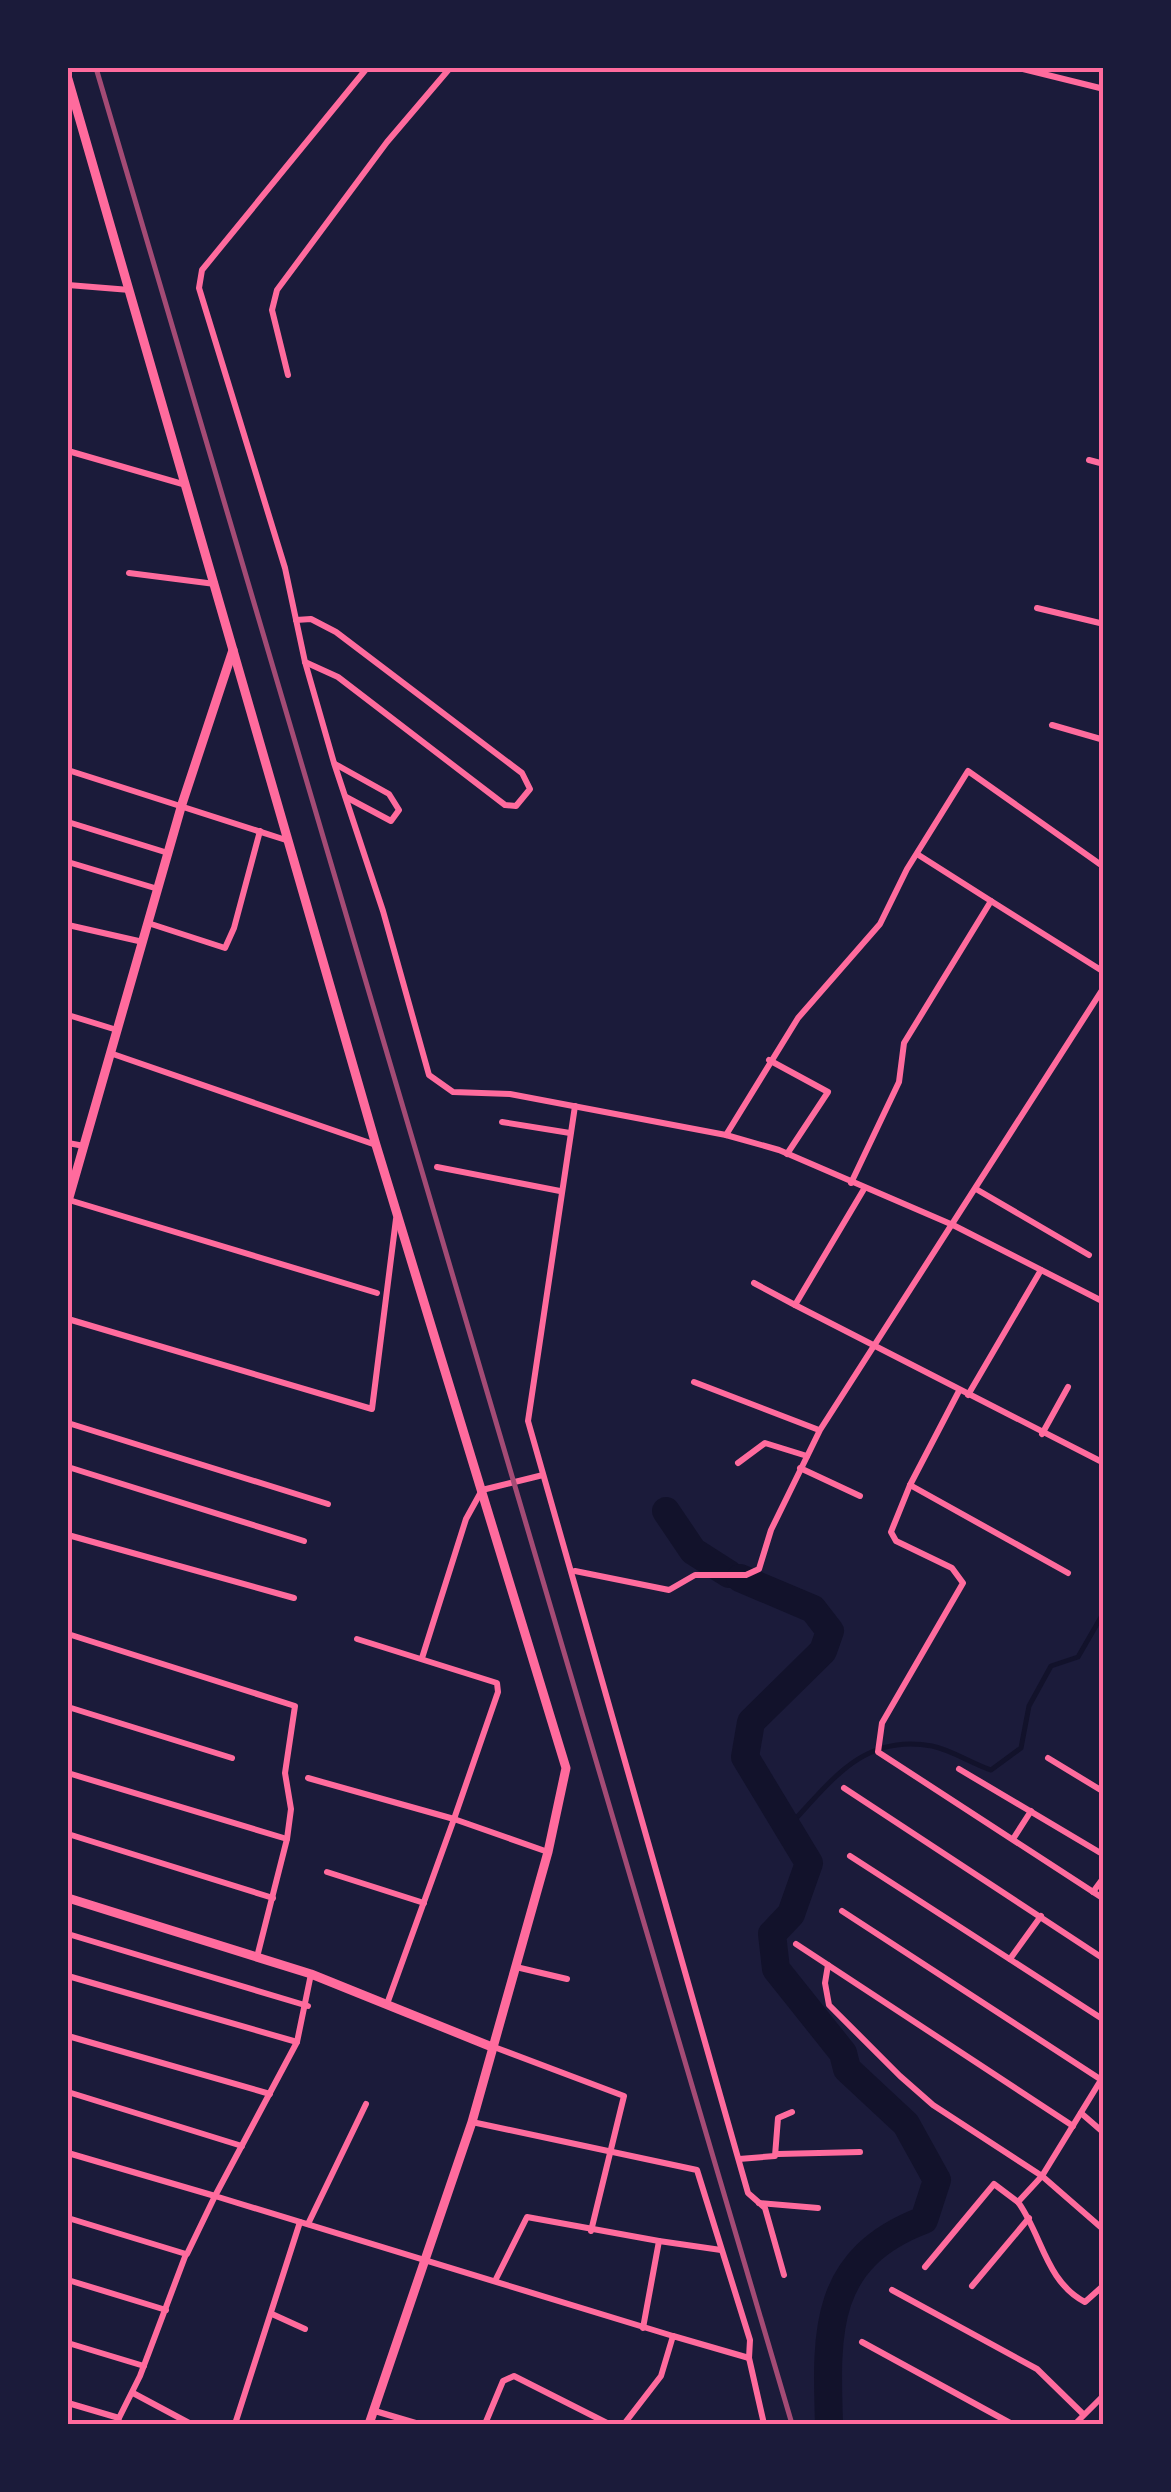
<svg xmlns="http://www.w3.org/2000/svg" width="1171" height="2492" font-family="'Noto Serif',serif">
<rect width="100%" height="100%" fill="#1b1b3a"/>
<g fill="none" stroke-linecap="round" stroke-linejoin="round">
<g stroke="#12122b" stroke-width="5">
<path d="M1104,1547V1555"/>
<path d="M789,1826C832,1780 864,1733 932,1746C952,1750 972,1764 991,1770L1021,1748L1029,1706L1051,1666L1078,1657L1104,1612"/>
</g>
<g stroke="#12122b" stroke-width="28">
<path d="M666,1511L693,1551L729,1574"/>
<path d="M740,1578L813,1609L830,1631L823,1651L751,1722L745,1757L809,1863L791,1914L772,1934L776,1969L843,2053L847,2069L906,2124L937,2180L924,2220C823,2258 826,2332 829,2424"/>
</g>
<g stroke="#ff6b9d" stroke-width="6">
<path d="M367,68L202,270L199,288L285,568L305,662L334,763L383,911L429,1075L453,1092L510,1094L726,1135L779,1150L953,1225L1104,1302"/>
<path d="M1019,68L1104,89"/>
<path d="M68,285L130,290"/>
<path d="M288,375L272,310L277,290L387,142L450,68"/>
<path d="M68,451L186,485"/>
<path d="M1089,460L1104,464"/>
<path d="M129,573L215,584"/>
<path d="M1037,608L1104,624"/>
<path d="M296,620L311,619L336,632L522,773L530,789L516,806L505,805L338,677L305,662"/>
<path d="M1052,725L1104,740"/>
<path d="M335,764L389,794L399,810L391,821L346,797"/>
<path d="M68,770L286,840"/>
<path d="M68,822L168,853"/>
<path d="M917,854L991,901"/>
<path d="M68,862L158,889"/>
<path d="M148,923L225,948L234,928L260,831"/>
<path d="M68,925L143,942"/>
<path d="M68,1015L117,1030"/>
<path d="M110,1053L376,1145"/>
<path d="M769,1060L828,1092L787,1154"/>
<path d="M575,1106L528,1421L748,2193L765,2208L784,2275"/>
<path d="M502,1122L570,1133"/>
<path d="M726,1135L798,1018L880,924L907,869L968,771L1104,867"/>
<path d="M68,1143L84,1146"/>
<path d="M437,1167L560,1191"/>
<path d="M851,1183L899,1082L904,1043L991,901L1104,972"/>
<path d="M864,1189L795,1305L1104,1463"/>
<path d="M976,1189L1089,1255"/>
<path d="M69,1200L377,1293"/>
<path d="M754,1283L795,1305"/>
<path d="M68,1319L372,1409L396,1219"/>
<path d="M694,1382L819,1430"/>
<path d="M959,1391L910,1485L891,1532L896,1541L952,1568L963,1583L882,1723L878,1752L1104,1899"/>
<path d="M968,1395L1041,1270"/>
<path d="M68,1423L328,1504"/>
<path d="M1042,1434L1068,1387"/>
<path d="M738,1463L765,1443L807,1456"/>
<path d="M68,1467L304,1541"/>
<path d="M800,1468L860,1496"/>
<path d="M910,1485L1068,1573"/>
<path d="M68,1535L294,1598"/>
<path d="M575,1571L669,1590L695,1575H746L759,1569L771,1530L820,1430L1104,987"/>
<path d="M68,1634L295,1706L285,1773L291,1809L287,1839L257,1957"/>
<path d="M357,1639L497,1683L498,1692L454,1819L548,1852"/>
<path d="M422,1658L466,1519L482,1490L543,1475"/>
<path d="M68,1707L232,1758"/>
<path d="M1048,1758L1104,1792"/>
<path d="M959,1769L1104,1855"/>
<path d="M68,1773L287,1839"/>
<path d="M308,1778L454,1819L387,2004"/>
<path d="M844,1788L1104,1959"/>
<path d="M68,1834L273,1898"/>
<path d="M1013,1839L1031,1811"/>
<path d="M850,1856L1104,2020"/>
<path d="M327,1872L424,1903"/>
<path d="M1093,1892L1104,1877"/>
<path d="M842,1911L1100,2079"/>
<path d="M68,1934L308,2006"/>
<path d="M796,1944L1073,2126"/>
<path d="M1010,1959L1041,1916"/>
<path d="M828,1965L825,1983L829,2005L900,2076L933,2105L1042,2176L1104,2230"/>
<path d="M516,1967L567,1979"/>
<path d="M311,1974L297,2042L215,2196L673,2336"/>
<path d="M68,1976L297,2042"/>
<path d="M68,2036L270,2094"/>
<path d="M494,2047L624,2096L591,2231"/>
<path d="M1104,2075L1042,2176L1018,2202C1042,2235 1046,2282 1085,2302L1104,2285"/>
<path d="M68,2092L242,2146"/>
<path d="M1081,2113L1104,2133"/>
<path d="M472,2122L697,2170L750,2340L749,2358L764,2424"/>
<path d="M68,2153L215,2196L187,2254"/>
<path d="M778,2154L860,2152"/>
<path d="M739,2159L775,2156L778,2118L792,2112"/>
<path d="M759,2203L818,2208"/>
<path d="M68,2218L186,2254L140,2376L116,2424"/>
<path d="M308,2224L366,2104"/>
<path d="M659,2241L721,2250"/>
<path d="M925,2267L994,2184L1018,2202"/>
<path d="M496,2279L527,2217L659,2241L643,2328"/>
<path d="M68,2280L166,2310"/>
<path d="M972,2286L1029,2218"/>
<path d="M892,2290L1037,2369L1083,2414"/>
<path d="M272,2314L305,2329"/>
<path d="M862,2342L1012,2424"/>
<path d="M68,2343L144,2366"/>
<path d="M133,2393L191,2424"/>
<path d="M68,2403L119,2418"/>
<path d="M375,2411L419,2424"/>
<path d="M235,2424L300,2222"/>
<path d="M485,2424L503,2381L514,2376L609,2424"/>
<path d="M624,2424L661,2376L673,2336L749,2358"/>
<path d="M1075,2424L1104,2395"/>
</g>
<g stroke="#ff6b9d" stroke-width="9">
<path d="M68,79L376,1145L566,1768L548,1852L472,2122L369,2424"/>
<path d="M68,1201L182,804L233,650"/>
<path d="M68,1898L311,1974L492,2047"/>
</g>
<path stroke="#a44b75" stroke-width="5" d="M96,68L792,2424"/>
</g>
<rect width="1171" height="2492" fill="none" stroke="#1b1b3a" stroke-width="140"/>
<rect x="70" y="70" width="1031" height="2352" fill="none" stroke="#ff6b9d" stroke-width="4"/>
</svg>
